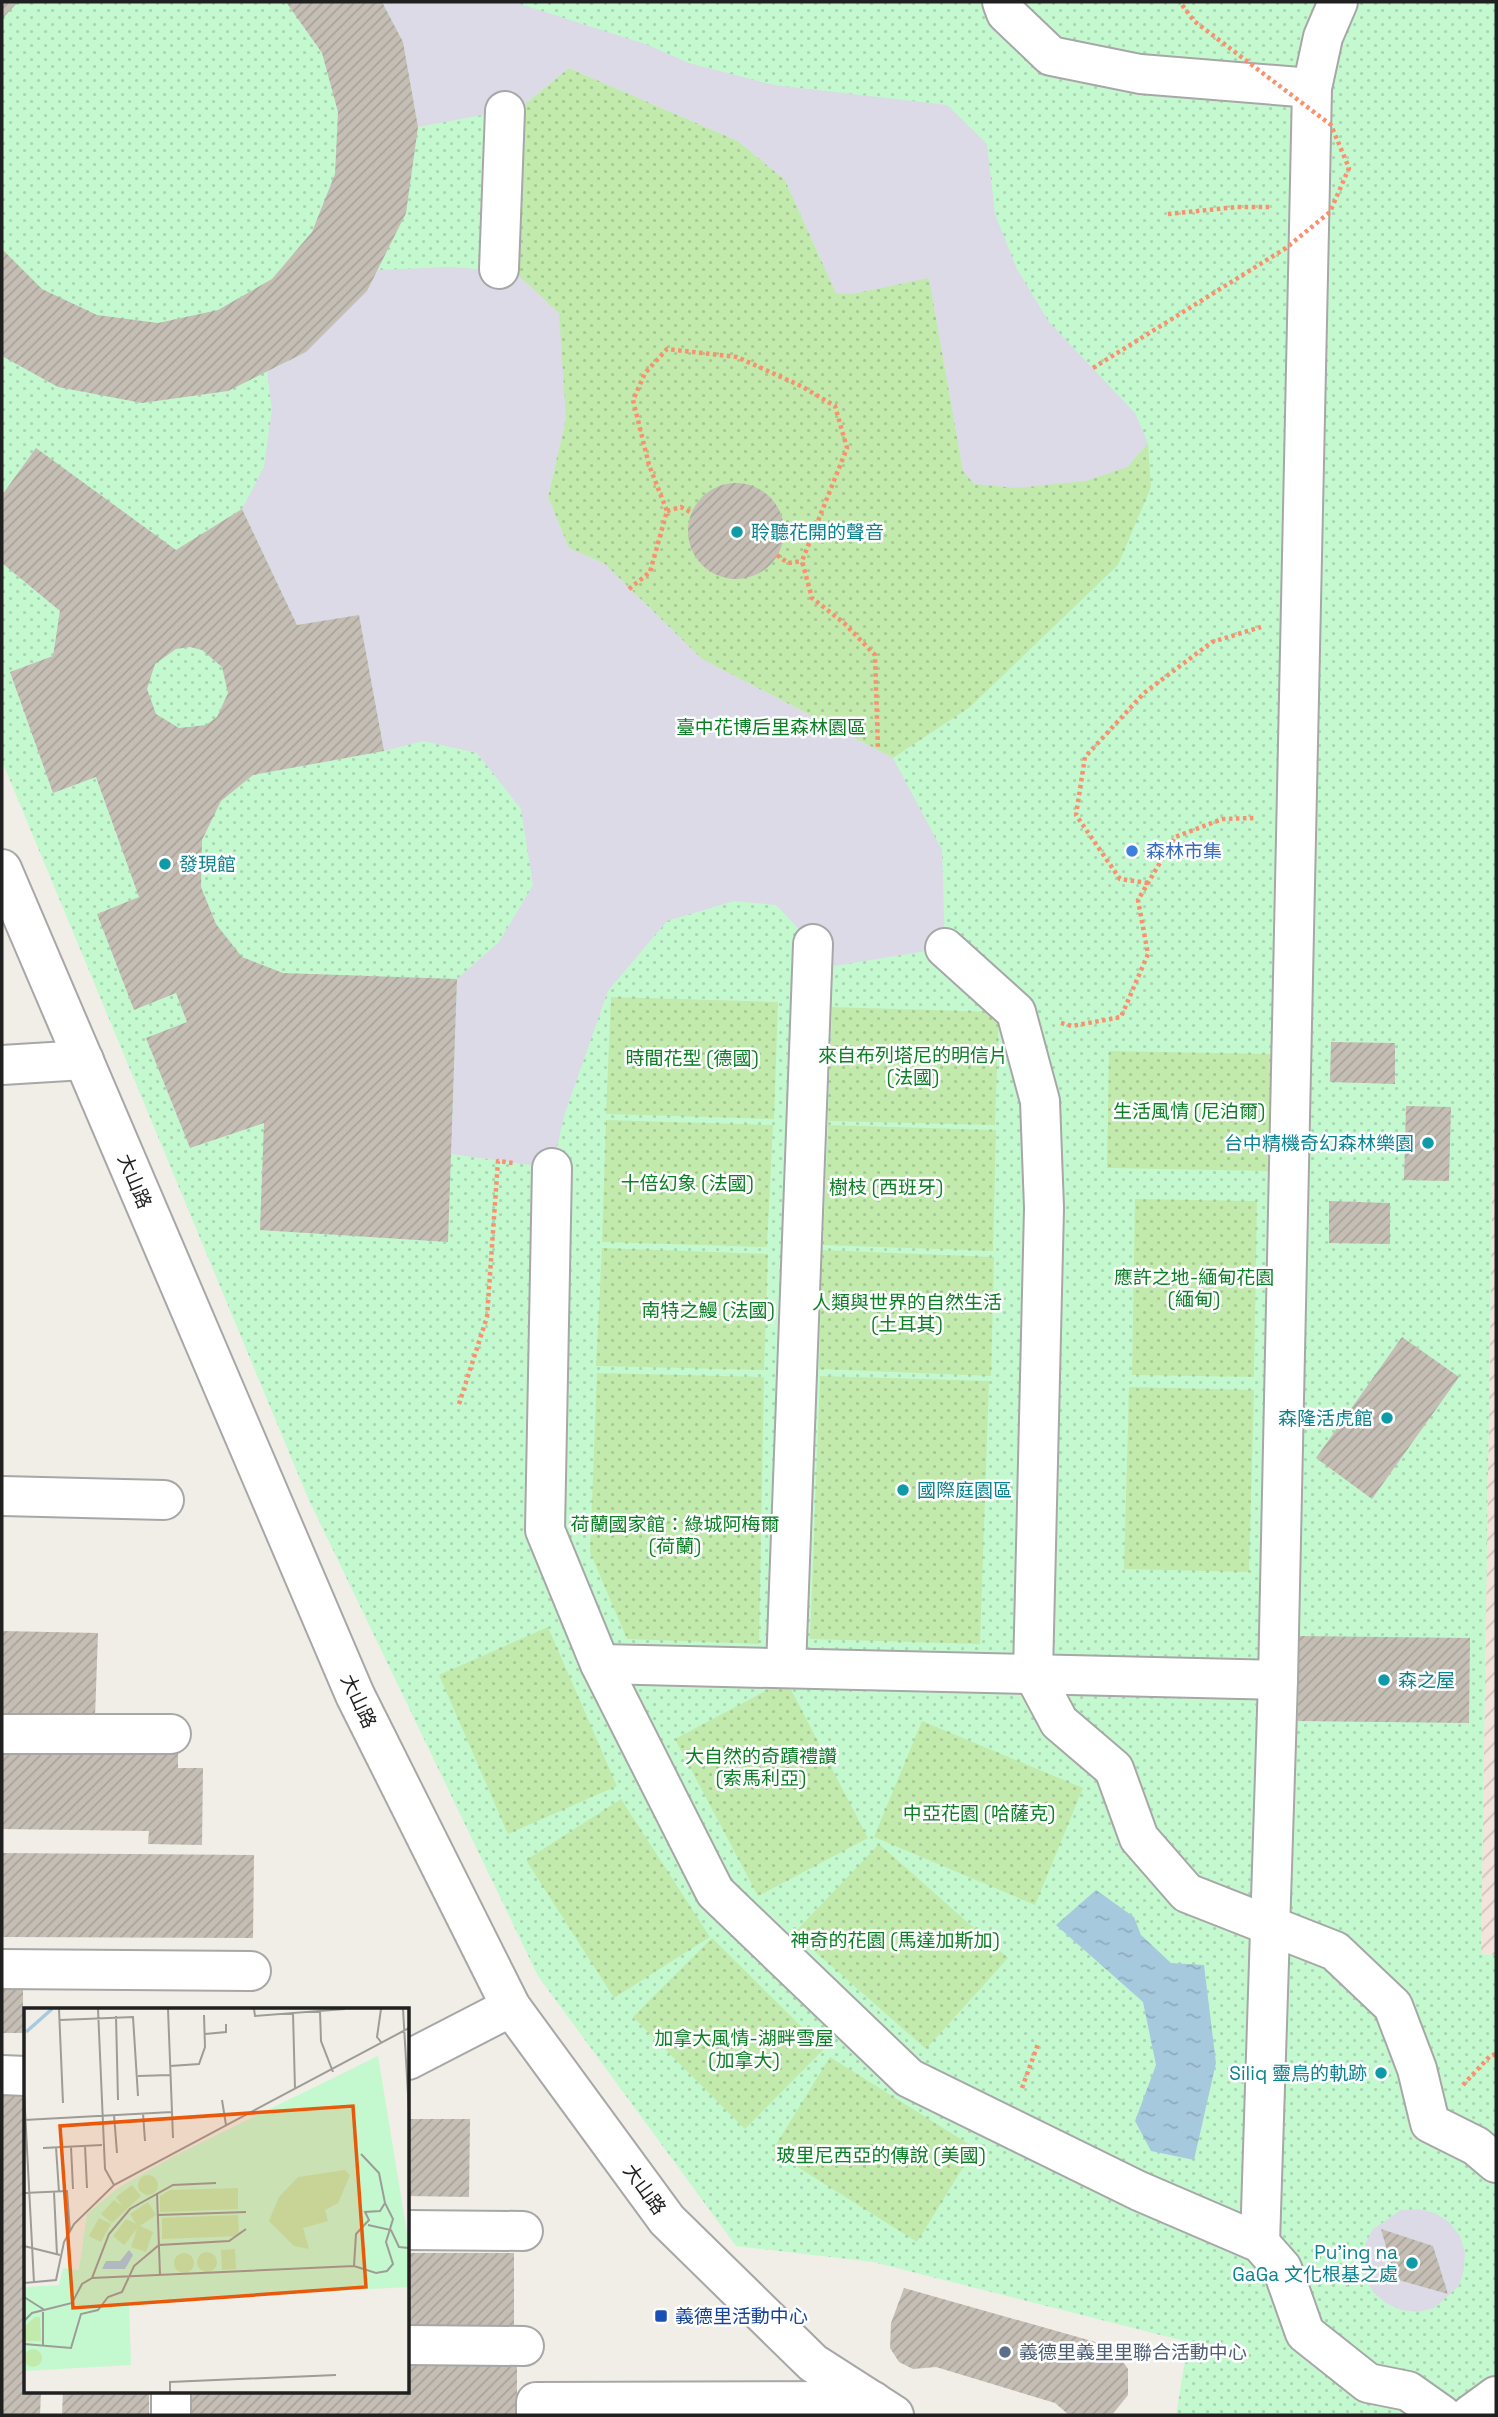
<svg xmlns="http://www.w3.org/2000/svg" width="1498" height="2417" font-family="'Space Grotesk','Noto Sans TC',sans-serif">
<defs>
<pattern id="military-furrows" width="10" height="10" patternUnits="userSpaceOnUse" patternTransform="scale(1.75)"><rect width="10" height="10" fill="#f2e4da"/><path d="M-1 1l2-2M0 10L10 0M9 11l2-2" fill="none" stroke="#cfc3bb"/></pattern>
<pattern id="park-dots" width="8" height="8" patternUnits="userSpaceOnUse" patternTransform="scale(1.75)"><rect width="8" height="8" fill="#c4f9d0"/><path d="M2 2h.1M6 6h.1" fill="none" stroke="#a8d5b2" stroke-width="1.8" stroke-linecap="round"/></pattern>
<pattern id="garden-dots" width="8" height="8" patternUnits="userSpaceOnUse" patternTransform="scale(1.75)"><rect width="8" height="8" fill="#c2eaad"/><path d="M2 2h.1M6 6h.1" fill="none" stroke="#a6c895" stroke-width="1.8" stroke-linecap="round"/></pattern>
<pattern id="water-ripples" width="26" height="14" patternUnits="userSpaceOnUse" patternTransform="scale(1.75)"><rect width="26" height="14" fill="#a7c9dd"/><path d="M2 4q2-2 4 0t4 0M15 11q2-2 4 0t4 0" fill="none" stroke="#8facbd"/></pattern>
<pattern id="building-hatch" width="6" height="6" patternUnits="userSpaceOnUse" patternTransform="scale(1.75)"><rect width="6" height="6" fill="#c5beb5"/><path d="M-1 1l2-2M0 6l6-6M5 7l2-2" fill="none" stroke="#a9a39b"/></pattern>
</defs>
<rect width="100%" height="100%" fill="#f0eee6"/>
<path fill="url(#military-furrows)" d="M1496,924V1955L1481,1954Z"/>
<path fill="url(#park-dots)" d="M2,2H1496V924L1481,1954L1496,1955V2415H1176L1188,2342L873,2262L736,2246L538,1976L308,1498L2,761Z"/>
<g fill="url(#garden-dots)">
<path d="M569,68L738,141L785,180L836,293L852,294L929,277L963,470L1127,467L1148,443L1151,487L1118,565L970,707L893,758L702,659L605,564L569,548L548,497L566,418L515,272L520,108Z"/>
<path d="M611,997L778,1002L774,1119L606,1114Z"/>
<path d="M832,1007L999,1012L995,1125L828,1121Z"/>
<path d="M1109,1051L1271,1054L1269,1171L1107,1168Z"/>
<path d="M606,1120L773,1125L767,1247L602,1242Z"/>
<path d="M828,1125L996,1130L993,1251L823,1245Z"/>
<path d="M1135,1199L1257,1201L1254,1377L1132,1375Z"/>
<path d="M602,1248L768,1254L764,1370L596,1366Z"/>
<path d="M822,1250L994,1257L991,1376L819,1369Z"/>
<path d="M597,1373L764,1377L759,1644L627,1639L590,1552Z"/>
<path d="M820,1376L989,1381L980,1644L810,1639Z"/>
<path d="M1129,1387L1254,1390L1249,1572L1124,1569Z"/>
<path d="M548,1627L617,1786L508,1834L439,1675Z"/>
<path d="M786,1680L868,1838L758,1896L675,1739Z"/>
<path d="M922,1721L1083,1788L1035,1905L874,1837Z"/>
<path d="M621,1799L710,1937L614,1998L526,1860Z"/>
<path d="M879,1844L1008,1958L926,2049L794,1933Z"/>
<path d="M712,1938L824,2049L745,2129L633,2017Z"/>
<path d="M830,2057L975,2148L917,2242L772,2151Z"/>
</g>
<g fill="#dcdae6" fill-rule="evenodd">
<path d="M382,2H514L648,45L689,63L774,85L947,105L987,144L995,214L1017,269L1049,322L1135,413L1148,443L1127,467L1086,481L1017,488L974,484L963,471L929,278L852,294L836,293L785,180L738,141L569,68L520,108L418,127L403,42Z"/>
<path d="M450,267L515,272L559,313L566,418L548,497L569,548L605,564L702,659L893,758L942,850L945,948L834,966L776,905L734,901L667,921L608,991L565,1113L552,1168L451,1154L457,979L499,942L533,885L521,809L477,753L423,741L384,751L359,616L297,625L242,509L264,467L272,409L267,372L306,352L367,291L377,270Z"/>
<path d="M1418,2209L1435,2213L1449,2222L1460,2236L1465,2252L1464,2269L1459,2286L1434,2308L1418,2312L1401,2310L1386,2303L1373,2292L1365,2277L1363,2261L1365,2244L1373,2229L1401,2210ZM1381,2230L1433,2246L1448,2293L1395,2279Z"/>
</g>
<path fill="url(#water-ripples)" d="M1096,1890L1134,1917L1141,1935L1171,1963L1204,1965L1216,2063L1194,2160L1151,2151L1135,2121L1156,2065L1143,2002L1056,1925Z"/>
<g fill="url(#building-hatch)" fill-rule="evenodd">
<path d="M2,2H18L2,19Z"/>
<path d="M286,2H382L403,42L418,127L406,213L367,291L306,352L228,391L142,403L58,387L2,356V249L42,289L97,315L158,323L218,310L272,279L312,232L335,174L338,112L322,53Z"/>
<path d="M36,448L176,550L242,509L297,625L359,615L384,751L253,775L221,801L202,840L201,887L216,924L242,957L283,973L457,979L448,1242L260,1230L264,1123L190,1148L146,1038L187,1022L176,993L134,1010L97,914L139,897L96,777L53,793L10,672L53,656L60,611L2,563V495ZM190,647L202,650L222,667L228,693L217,717L206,725L179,728L156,714L147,689L155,664L176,649Z"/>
<circle cx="736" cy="531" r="48"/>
<path d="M1331,1042L1395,1043V1084L1330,1082Z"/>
<path d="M1406,1106L1451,1107L1449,1181L1404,1180Z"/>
<path d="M1329,1201L1390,1203V1244L1329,1243Z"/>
<path d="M1402,1337L1459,1377L1372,1499L1316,1458Z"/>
<path d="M2,1631L98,1633L95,1717L2,1715Z"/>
<path d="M1299,1636L1470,1638L1469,1723L1298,1721Z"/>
<path d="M2,1741L178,1742V1768H203L202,1845L148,1844L149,1831L2,1829Z"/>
<path d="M2,1853L254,1855L253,1938L2,1937Z"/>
<rect x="2" y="1973" width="21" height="60"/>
<path d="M2,2087H26V2391H41L40,2415H2Z"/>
<path d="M408,2119H470L469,2197L408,2196Z"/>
<path d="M1381,2229L1433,2246L1448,2294L1395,2279Z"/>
<path d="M408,2253H514V2336L408,2335Z"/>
<path d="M904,2288L1113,2347L1128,2369V2395L1112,2415H1069L1055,2403L936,2367L913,2369L899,2362L890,2348L891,2323Z"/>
<path d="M408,2359L517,2360V2415H189L190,2391H408Z"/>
<path d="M63,2391H149V2415H62Z"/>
</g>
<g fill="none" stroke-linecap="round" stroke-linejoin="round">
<g stroke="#a7a7a7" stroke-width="42">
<g id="minor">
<path d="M1002,2L1006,13L1051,56L1140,74L1312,88"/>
<path d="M499,269L505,111"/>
<path d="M2,869L355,1695L511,2007L667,2220L813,2363L894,2415"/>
<path d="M945,948L1016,1012L1040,1101L1044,1208L1033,1673L1059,1722L1114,1769L1139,1838L1187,1893L1335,1951L1393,2006L1417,2069L1430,2123L1476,2146L1496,2163"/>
<path d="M2,1065L84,1060"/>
<path d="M552,1168L545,1530L600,1664L715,1892L909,2078L1139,2191L1260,2243L1282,2268L1305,2333L1368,2383L1408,2391L1442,2415"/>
<path d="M2,1496L164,1500"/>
<path d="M600,1664L1278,1680"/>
<path d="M786,1668L813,944"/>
<path d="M2,1734H171"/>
<path d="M2,1969L251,1971"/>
<path d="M408,2060L511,2007"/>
<path d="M2,2075L26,2076"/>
<path d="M408,2230L523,2231"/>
<path d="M1260,2243L1278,1680L1312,88L1323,37L1338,2"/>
<path d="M408,2345L524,2346"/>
<path d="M171,2415V2391"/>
<path d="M536,2415V2402L873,2401"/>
<path d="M1470,2415L1496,2396"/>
</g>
</g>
<g stroke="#f9906e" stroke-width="4.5" stroke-dasharray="3.5 3.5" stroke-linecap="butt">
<path d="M1168,214L1237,207H1269"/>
<path d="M667,511L681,507L692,513"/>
<path d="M777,555L788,563L802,561"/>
<path d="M629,589L650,572L667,511L649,465L633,400L645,373L667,349L737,357L801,386L835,406L847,448L802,561L812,598L844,623L875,655L878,750"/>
<path d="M1148,883L1120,879L1076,815L1085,757L1144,693L1212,642L1261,627"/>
<path d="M1061,1023L1072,1026L1121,1017L1148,954L1138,900L1175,837L1222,819L1255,818"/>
<path d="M459,1404L487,1317L498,1161L513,1163"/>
<path d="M1463,2085L1490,2056L1496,2054"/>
<path d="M1022,2088L1038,2044"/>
</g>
<use href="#minor" stroke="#fff" stroke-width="38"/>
<path stroke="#f9906e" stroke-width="4.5" stroke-dasharray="3.5 3.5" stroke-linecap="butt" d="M1093,368L1286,248L1330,212L1349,168L1331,125L1194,21L1180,2"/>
</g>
<g fill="#0f9aa8" stroke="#fff" stroke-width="2.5">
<circle cx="737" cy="532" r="7"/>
<circle cx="165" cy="864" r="7"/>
<circle cx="1428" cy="1143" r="7"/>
<circle cx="1387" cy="1418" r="7"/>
<circle cx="903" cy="1490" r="7"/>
<circle cx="1384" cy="1680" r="7"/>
<circle cx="1381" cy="2073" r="7"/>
<circle cx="1412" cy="2263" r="7"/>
</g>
<circle fill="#3f7fe0" stroke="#fff" stroke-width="2.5" cx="1132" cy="851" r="7"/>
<rect fill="#1a4fb4" stroke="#fff" stroke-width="2.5" x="654" y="2309" width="14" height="14" rx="3.5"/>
<circle fill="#5c6f8a" stroke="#fff" stroke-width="2.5" cx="1005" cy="2352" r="7"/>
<g text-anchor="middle" stroke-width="5" stroke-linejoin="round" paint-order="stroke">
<g font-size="19" fill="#0d838f" stroke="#fff" text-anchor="start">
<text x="751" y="539">聆聽花開的聲音</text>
<text x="179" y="871">發現館</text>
<text x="1414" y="1150" text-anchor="end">台中精機奇幻森林樂園</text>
<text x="1373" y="1425" text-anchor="end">森隆活虎館</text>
<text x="917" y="1497">國際庭園區</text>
<text x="1398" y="1687">森之屋</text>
<text x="1367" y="2080" text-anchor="end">Siliq 靈鳥的軌跡</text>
<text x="1398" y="2259" text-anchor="end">Pu'ing na<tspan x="1398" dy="22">GaGa 文化根基之處</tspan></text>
</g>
<g font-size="19" fill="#0c7f26" stroke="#fff">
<text x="771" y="734">臺中花博后里森林園區</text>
<text x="913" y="1062">來自布列塔尼的明信片<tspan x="913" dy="22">(法國)</tspan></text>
<text x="692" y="1065">時間花型 (德國)</text>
<text x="1189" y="1118">生活風情 (尼泊爾)</text>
<text x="687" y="1190">十倍幻象 (法國)</text>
<text x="886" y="1194">樹枝 (西班牙)</text>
<text x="1194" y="1284">應許之地-緬甸花園<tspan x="1194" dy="22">(緬甸)</tspan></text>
<text x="907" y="1309">人類與世界的自然生活<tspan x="907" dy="22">(土耳其)</tspan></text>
<text x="708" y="1317">南特之鰻 (法國)</text>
<text x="675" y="1531">荷蘭國家館：綠城阿梅爾<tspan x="675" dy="22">(荷蘭)</tspan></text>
<text x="761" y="1763">大自然的奇蹟禮讚<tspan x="761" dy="22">(索馬利亞)</tspan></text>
<text x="979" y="1820">中亞花園 (哈薩克)</text>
<text x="895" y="1947">神奇的花園 (馬達加斯加)</text>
<text x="744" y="2045">加拿大風情-湖畔雪屋<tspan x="744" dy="22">(加拿大)</tspan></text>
<text x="881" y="2162">玻里尼西亞的傳說 (美國)</text>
</g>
<g font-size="19" fill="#366cbe" stroke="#fff" text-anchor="start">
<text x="1146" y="858">森林市集</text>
</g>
<g font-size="19" fill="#202020" stroke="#fff">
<text transform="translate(135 1181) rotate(67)" y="7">大山路</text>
<text transform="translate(359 1701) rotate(65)" y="7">大山路</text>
<text transform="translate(645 2189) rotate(54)" y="7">大山路</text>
</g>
<g font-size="19" fill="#164399" stroke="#fff" text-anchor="start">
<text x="675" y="2323">義德里活動中心</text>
</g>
<g font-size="19" fill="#4e5e75" stroke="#fff" text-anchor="start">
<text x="1019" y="2359">義德里義里里聯合活動中心</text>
</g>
</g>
<g transform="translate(24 2008)">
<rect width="385" height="385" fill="#f0eee6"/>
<path d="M354,48L385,237V279L105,294L107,357L0,363V279L35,277L39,260L55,262L63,206L94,180L150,148Z" fill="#c4f9d0"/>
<path d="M321,162L326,167L314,195L301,202L304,213L279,220L285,241L270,238L245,213L255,189L274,169ZM114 177a10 10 0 1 1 20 0a10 10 0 1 1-20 0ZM108,177L117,188L88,215L77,206L90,192L98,198L92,189ZM214,180V201L136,204V188L146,182ZM124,194L132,207L114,219L106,206ZM214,207L215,228L138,231V210ZM75,210L87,216L77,234L65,228ZM102,211L129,224L122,244L107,239L113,221L100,237L89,228ZM211,241L212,261L198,262L197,242ZM173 254a10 10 0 1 1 20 0a10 10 0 1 1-20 0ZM150 255a10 10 0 1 1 20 0a10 10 0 1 1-20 0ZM11,309H16L17,333H0V319ZM0 350a9 9 0 1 1 18 0a9 9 0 1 1-18 0Z" fill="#c2eaad"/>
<path d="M105,242L109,247L101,261H78L82,253H96Z" fill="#a7c9dd"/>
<path fill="none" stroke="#a7c9dd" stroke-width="3.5" d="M2,24L28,1"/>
<path fill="none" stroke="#9d9c97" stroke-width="2" d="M35,1L39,95M74,1L81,161L90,177M144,1L149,130M230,1L231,8L321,1M379,1L385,103M296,3L297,33L309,64M269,5L271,81M92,8L94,92M36,12L109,9L114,88M181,26L202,24V16M357,34L353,29L357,1M146,58L175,56L181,39L180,7M114,68L146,67M0,83L10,275M198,92L202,117M119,105L121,133M90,107L93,145M0,112L148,104M61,138L63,180M32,139L35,184M47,139L49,181M19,140L78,137M30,184L33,247M0,185L43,183L46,224M133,185L136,267M134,207L222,204M344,217L367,222L375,239L385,240M0,238L36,247M330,258L332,226L345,212L341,204L356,203L361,195M68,270L330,258L352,265L363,263L369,256L362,234L369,211L361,195L355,165L337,146M0,275L32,272L40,234L50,216L90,177L385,20M0,289L19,301V337M0,313L8,305L48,295L58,276L68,270L85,226L106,201L149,177L192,175M0,336L47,340L57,306L74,302L84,289L98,284L110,258L135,237L205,233L222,221M146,384V374L312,367"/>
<path fill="#e8590c" fill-opacity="0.15" stroke="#e8590c" stroke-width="3.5" d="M329,98L342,279L49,300L36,118Z"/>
<rect width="385" height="385" fill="none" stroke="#202020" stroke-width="3.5"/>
</g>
<rect width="1498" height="2417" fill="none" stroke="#202020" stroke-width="7"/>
</svg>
